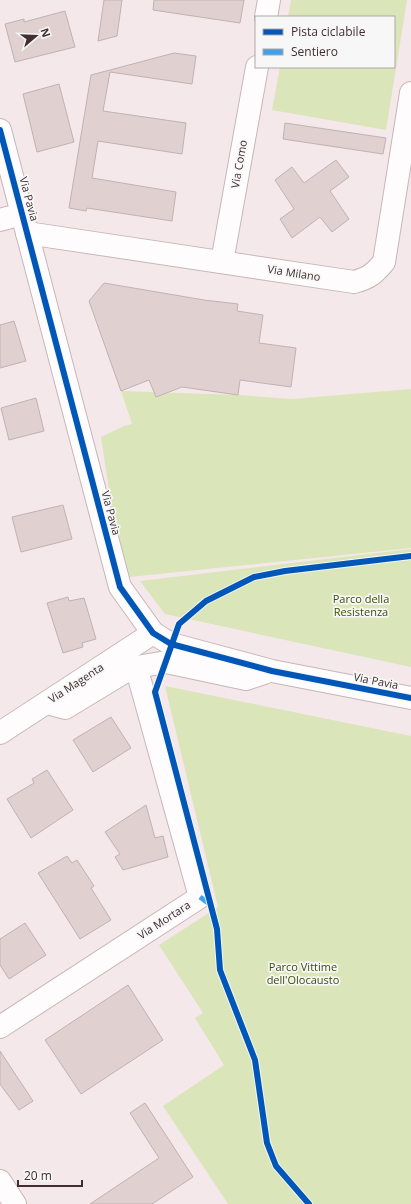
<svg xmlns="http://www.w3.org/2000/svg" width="411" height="1204" font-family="'Open Sans',sans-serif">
<rect width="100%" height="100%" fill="#f5e8ea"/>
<g fill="#dae5ba">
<path d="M291,0H407L386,130L272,110L280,67H394V17H288Z"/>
<path d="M411,389V548L129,577L112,510L101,437L124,426L132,424L121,391L238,395L292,399Z"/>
<path d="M411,549V667L165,614L140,581Z"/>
<path d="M165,686L411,736V1204H228L163,1106L224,1065L195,1018L203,1013L159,945L218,907Z"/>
</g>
<g fill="#e0d0d0" stroke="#c1b2b2">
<path d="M104,0H122L117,36L98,41Z"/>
<path d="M154,0H244L240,23L153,10Z"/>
<path d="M65,11L75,47L15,62L5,24L24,19V22Z"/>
<path d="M174,53L196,56L192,84L110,72L103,111L186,123L182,154L98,141L92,178L176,192L172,221L87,208L86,211L69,208L91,75Z"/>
<path d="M59,84L74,142L37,152L23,94Z"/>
<path d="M285,123L386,138L383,154L283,139Z"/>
<path d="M336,160L349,177L330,191L349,219L332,232L320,217L292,238L280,219L294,209L275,180L292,167L304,183Z"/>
<path d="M104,283L204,300L238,304L237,311L263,315L259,343L296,348L291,387L240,380L238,395L182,387L156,397L149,380L121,391L89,301Z"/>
<path d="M14,321L26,361L0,368V325Z"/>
<path d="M36,398L44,431L9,440L1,408Z"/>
<path d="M63,505L72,539L21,552L12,517Z"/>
<path d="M68,597L69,601L84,598L96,639L82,643L83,647L63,653L47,603Z"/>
<path d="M111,717L131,748L93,772L73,740Z"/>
<path d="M47,770L73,810L31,838L7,799L34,783L32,779Z"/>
<path d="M146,805L155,838L163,836L168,857L123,870L115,857L120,854L105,832Z"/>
<path d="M67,856L72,863L77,860L94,886L91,888L111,920L80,939L38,873Z"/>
<path d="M25,923L46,955L9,979L0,965V939Z"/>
<path d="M128,985L163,1040L81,1094L45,1040Z"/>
<path d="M0,1051L33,1101L19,1110L0,1084Z"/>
<path d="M145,1103L193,1177L152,1204H90L159,1158L130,1113Z"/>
</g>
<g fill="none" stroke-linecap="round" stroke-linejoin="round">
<g stroke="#c6b6ba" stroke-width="24">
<g id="minor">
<path d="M266,17L269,0"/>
<path d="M0,220L22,214"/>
<path d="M27,233L354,282C369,278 374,274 384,262L411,93"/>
<path d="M222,262L257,67"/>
<path d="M0,1027L200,897L140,681"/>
<path d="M0,1181L15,1204"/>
</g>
</g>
<g stroke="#c6b6ba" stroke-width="24">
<g id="tertiary">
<path d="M0,130L120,587L153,633L171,644L272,671L411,698"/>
<path d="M47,703L65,708L131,668L166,662L246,679L264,673"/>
<path d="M0,733L153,633"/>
</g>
</g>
<use href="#minor" stroke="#fefcfc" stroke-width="22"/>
<use href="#tertiary" stroke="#fefcfc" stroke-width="22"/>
<path stroke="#3fa3eb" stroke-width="5" stroke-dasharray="10 5" stroke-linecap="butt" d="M200,897L211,905"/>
<g stroke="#f7f7f7" stroke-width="8">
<g id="cycleway">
<path d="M0,130L120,587L153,633L171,644L272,671L411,698"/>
<path d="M309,1204L276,1166L267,1143L255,1060L220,970L217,929L155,692L179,624L206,601L254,577L285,571L411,556"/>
</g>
</g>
<use href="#cycleway" stroke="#0057b8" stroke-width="6"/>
</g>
<g text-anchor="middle" stroke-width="3.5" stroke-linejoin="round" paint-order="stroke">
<g font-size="11" fill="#422d31" stroke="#f7f7f7">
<text transform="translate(239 164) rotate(-80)" y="4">Via Como</text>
<text transform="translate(29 199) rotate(75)" y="4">Via Pavia</text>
<text transform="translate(294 273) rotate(9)" y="4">Via Milano</text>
<text transform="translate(111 513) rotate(75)" y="4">Via Pavia</text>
<text transform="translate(376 681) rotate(11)" y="4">Via Pavia</text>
<text transform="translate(76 683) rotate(-33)" y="4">Via Magenta</text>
<text transform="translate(164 920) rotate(-33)" y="4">Via Mortara</text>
</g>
<g font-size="11" fill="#374d00" stroke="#f7f7f7">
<text x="361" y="603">Parco della<tspan x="361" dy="13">Resistenza</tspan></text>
<text x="303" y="971">Parco Vittime<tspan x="303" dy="13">dell'Olocausto</tspan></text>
</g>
</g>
<rect x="255" y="16" width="140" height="52" fill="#f7f7f7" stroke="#afa6a8"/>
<rect x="263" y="29" width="20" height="6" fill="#0057b8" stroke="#afa6a8"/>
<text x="291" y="36" font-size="12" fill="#422d31">Pista ciclabile</text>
<rect x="263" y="49" width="20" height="6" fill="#3fa3eb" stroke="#afa6a8"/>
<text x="291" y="56" font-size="12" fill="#422d31">Sentiero</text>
<g transform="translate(36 36) rotate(71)" stroke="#f7f7f7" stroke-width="3" paint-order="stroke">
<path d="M0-3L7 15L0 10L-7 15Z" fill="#422d31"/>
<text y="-6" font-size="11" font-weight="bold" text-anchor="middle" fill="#422d31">N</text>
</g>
<path d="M18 1180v6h64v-6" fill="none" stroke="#422d31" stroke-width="2"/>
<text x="24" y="1180" font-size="12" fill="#422d31" stroke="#f7f7f7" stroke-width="3" paint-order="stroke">20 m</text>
</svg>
